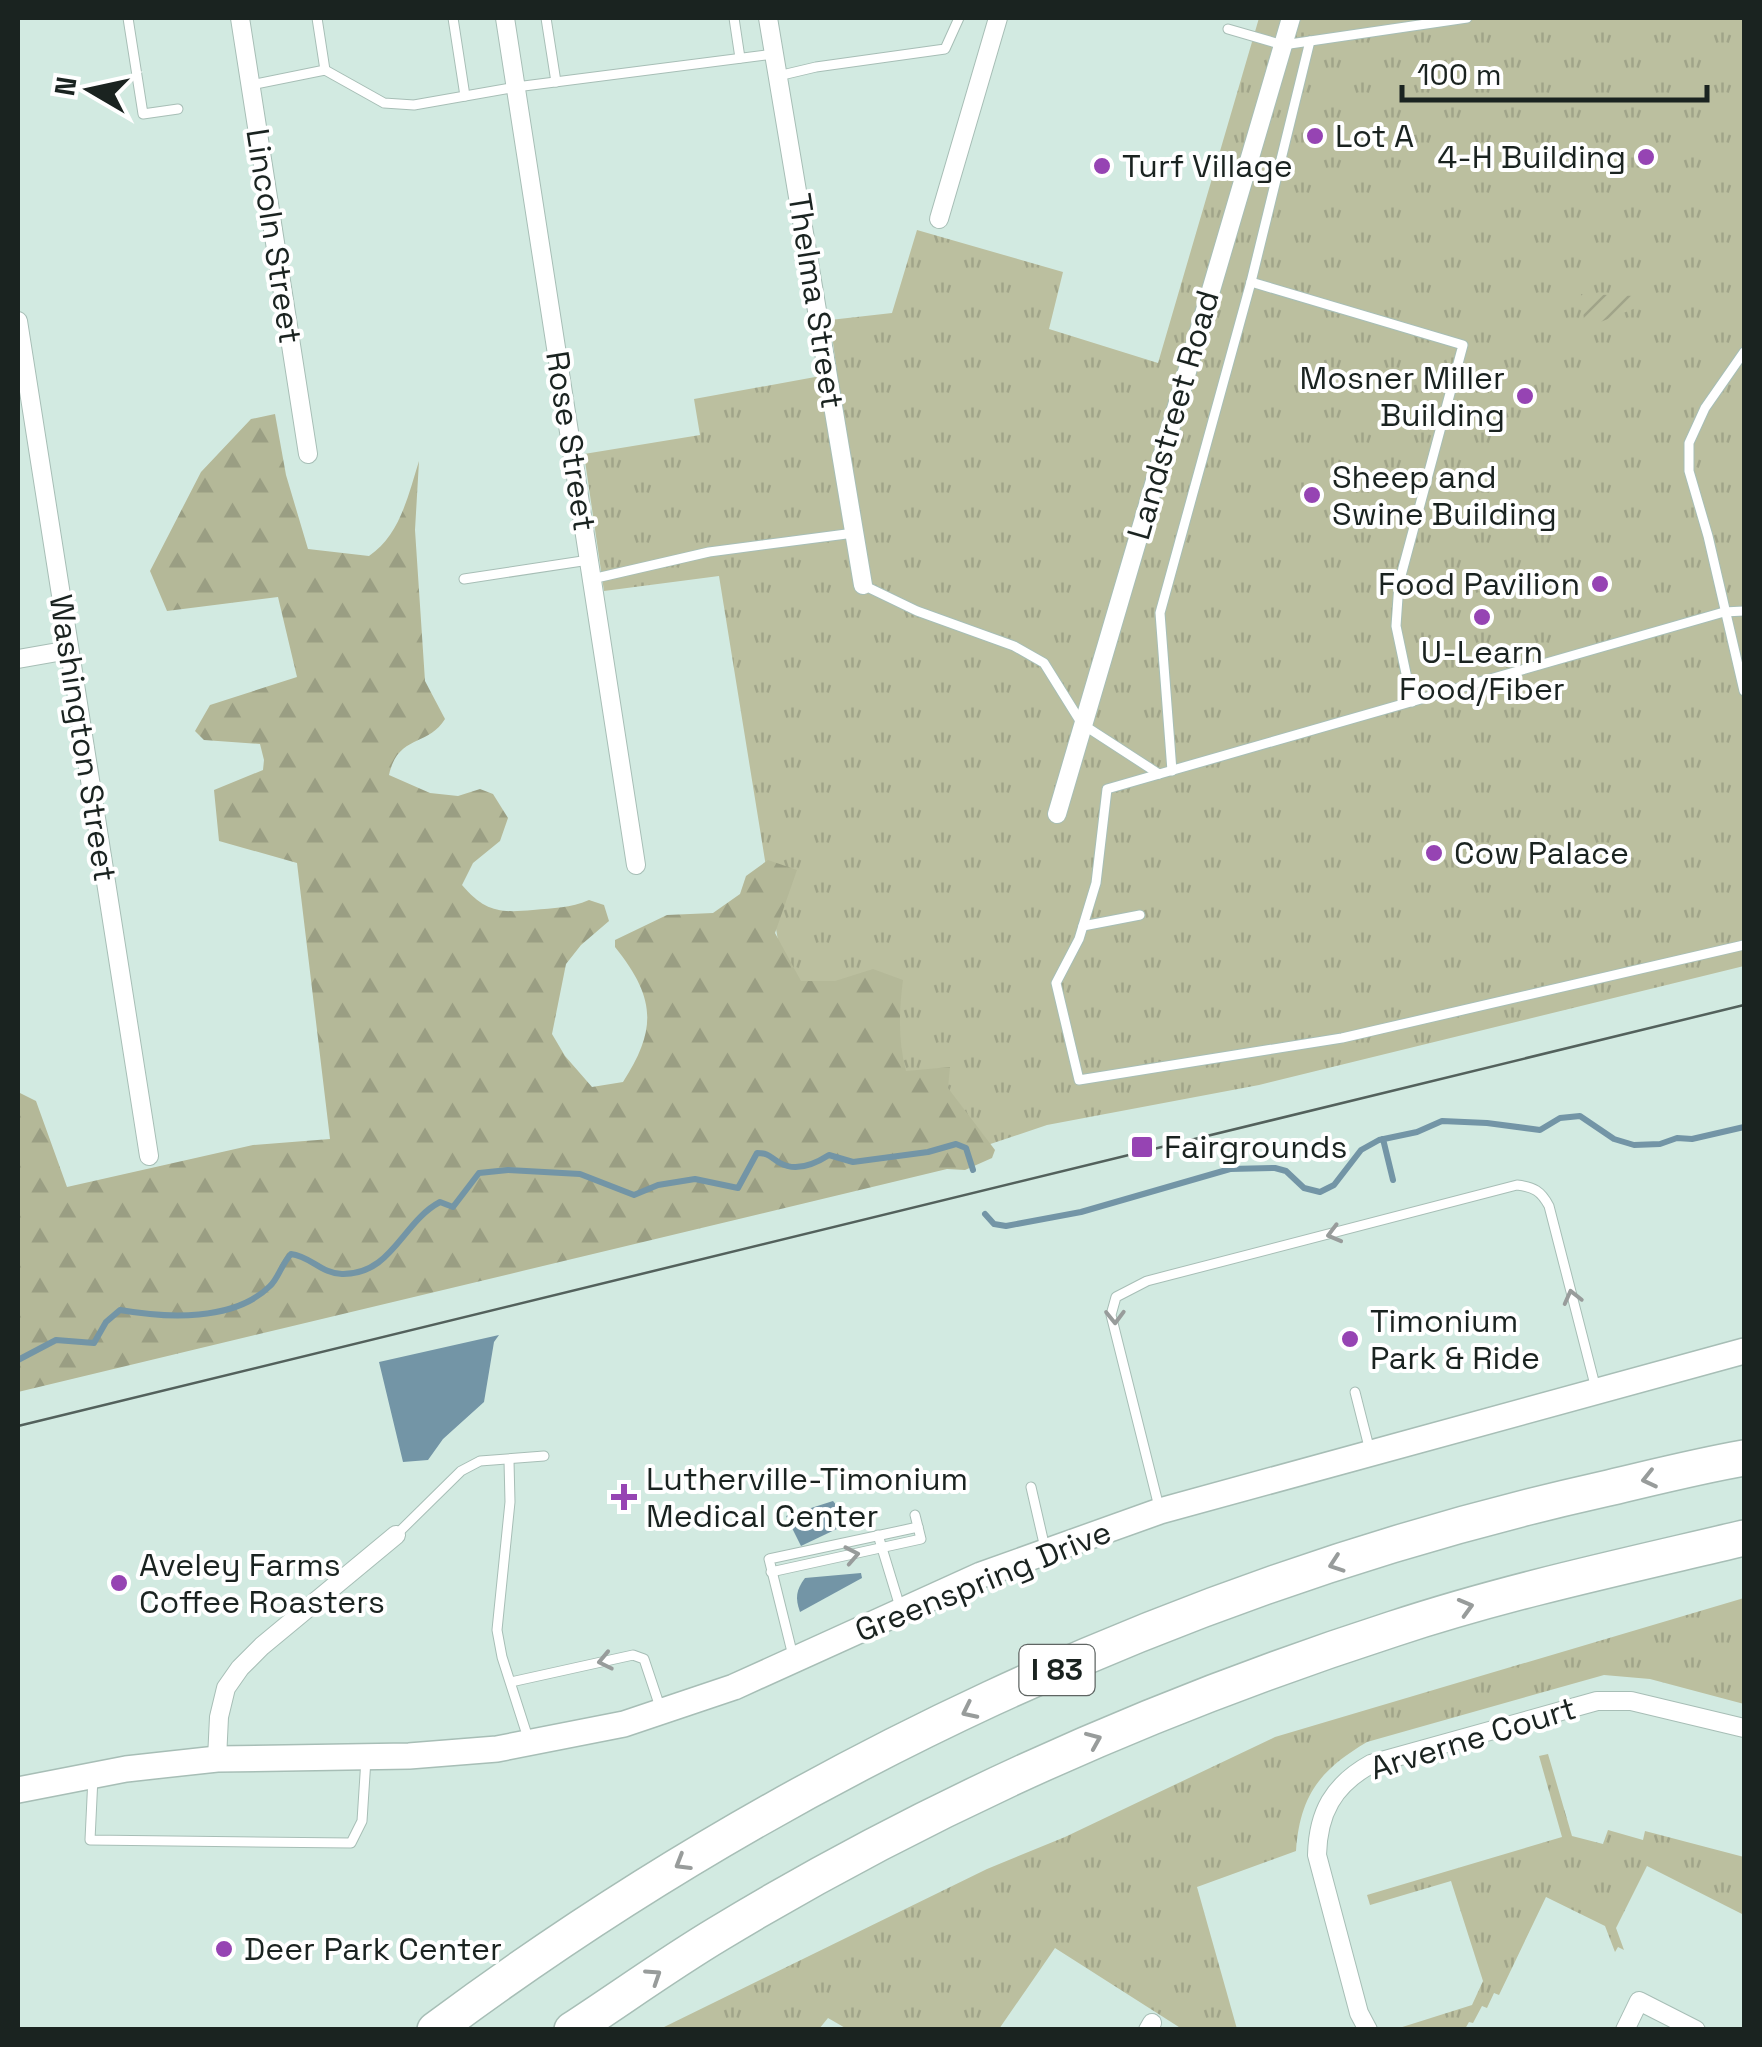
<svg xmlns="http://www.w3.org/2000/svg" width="1762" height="2047" font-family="'Space Grotesk',sans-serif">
<defs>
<pattern id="grass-tufts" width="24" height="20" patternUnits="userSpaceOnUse" patternTransform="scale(2.5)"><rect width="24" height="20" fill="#bbbf9f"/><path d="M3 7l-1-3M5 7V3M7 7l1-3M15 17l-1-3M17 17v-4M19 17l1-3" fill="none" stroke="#a0a489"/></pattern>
<pattern id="forest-firs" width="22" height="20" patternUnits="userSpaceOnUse" patternTransform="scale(2.5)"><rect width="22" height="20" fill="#b4b898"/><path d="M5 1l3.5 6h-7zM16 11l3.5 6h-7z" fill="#9a9e83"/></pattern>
<pattern id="garden-furrows" width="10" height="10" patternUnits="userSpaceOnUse" patternTransform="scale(2.5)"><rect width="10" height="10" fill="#bbbf9f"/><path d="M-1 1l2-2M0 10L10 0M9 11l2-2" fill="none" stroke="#a0a489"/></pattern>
</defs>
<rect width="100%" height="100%" fill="#d2eae1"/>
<g fill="url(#grass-tufts)">
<path d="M1259,18H1744V966L1259,1085L1047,1125L901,1174L800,1077L719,576L604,591L584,454L700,435L694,399L837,373L830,320L892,313L917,230L1063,272L1049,329L1158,363Z"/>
<path d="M1744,1598V1704L1650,1679L1604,1675L1367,1742C1320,1770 1300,1795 1296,1851L1197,1887L1237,2029H1182L1055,1948L999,2029H847L828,2018L819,2029H660L987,1869L1065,1837L1275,1737Z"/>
<path d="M1548,1754L1572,1836L1603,1844L1608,1830L1643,1840L1645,1831L1744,1857V1915L1647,1866L1616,1928L1624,1950L1618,1947L1615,1952L1605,1926L1546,1897L1499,1995L1494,1993L1487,2008L1482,2006L1473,2023L1469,2022L1465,2029H1396L1472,2005L1483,1981L1451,1881L1370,1905L1367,1895L1562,1837L1539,1756Z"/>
</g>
<path fill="url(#forest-firs)" d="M275,414L286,475L308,549L369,556C400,535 408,496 419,461L415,530L425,681L445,719C428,747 398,734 389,775L430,793L458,796L480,789L493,794L508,818L500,841L473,863L462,885C485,912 500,913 533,910C554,908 570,908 589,900L604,905L609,921L581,945L566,964L552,1034L565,1056L592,1087L623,1082C658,1028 655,997 615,947V940L667,915L713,913L740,894L746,876L768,860L797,870L775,933L801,981H835L873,969L903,980C899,1011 898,1041 906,1071L950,1067L948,1088L995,1150L992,1158L965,1170L947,1169L18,1392V1092L36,1101L67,1187L253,1145L330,1139L297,863L219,841L214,790L263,770L264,760L260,744L204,740L195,731L210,705L297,677L278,597L167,611L150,571L201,472L251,419Z"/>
<path fill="url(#garden-furrows)" d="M1581,294L1636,296L1641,300L1636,308L1585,328Z"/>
<g fill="#7395a6">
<path d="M499,1335L494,1342L484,1402L443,1439L428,1460L403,1462L379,1362Z"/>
<path d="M833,1501L841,1511L843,1526L801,1546L786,1516Z"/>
<path d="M861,1573L862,1578L800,1612C795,1598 796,1590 805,1578Z"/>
</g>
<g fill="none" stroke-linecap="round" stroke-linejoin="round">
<g stroke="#7395a6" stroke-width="6">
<path d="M1383,1139L1393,1180"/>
<path d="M985,1214L994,1224L1006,1226L1081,1212L1230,1169L1275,1168L1286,1171L1304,1188L1320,1192L1334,1185L1361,1150L1379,1140L1417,1132L1442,1121L1487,1123L1540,1130L1560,1118L1580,1116L1614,1139L1634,1145L1660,1144L1677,1138L1692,1139L1744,1127"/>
<path d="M18,1360L56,1340L94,1343L106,1322L120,1310C166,1318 234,1322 270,1286C278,1279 281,1265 291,1254C310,1256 322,1274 342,1274C392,1275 402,1222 440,1202L453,1207L479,1173L508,1170L580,1174L634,1195L658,1185L695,1179L738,1188L757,1153C769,1153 770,1157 780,1163C796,1172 815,1164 829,1155L853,1162L928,1152L956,1144L966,1148L973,1170"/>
</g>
<g stroke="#a7beb6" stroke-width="11">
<g id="lane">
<path d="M128,18L143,114L178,109"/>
<path d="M317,18L325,70"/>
<path d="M453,18L465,96"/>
<path d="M546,18L556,82"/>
<path d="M734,18L740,58"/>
<path d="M1228,29L1283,45L1467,18"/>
<path d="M778,76L816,67L945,49L959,18"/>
<path d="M251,85L325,70L384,103L414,105L516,87L774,54"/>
<path d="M1251,282L1463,345L1399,583L1396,626L1412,702"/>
<path d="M1744,352L1705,408L1689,443V471L1708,536L1744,691"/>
<path d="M464,579L589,560"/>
<path d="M592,579L709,552L854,533"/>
<path d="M863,585L917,611L1014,646L1044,663L1082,724L1159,774"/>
<path d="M1744,611L1724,612L1107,789L1096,883L1079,939L1056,983L1079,1080L1342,1038L1744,945"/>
<path d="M1172,771L1160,613L1251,282L1310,41"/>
<path d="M1083,926L1140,915"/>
<path d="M1355,1392L1370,1451"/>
<path d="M509,1461L510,1502L497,1630L502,1657L528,1738"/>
<path d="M1031,1487L1045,1548"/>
<path d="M1159,1507L1111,1315L1116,1297L1147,1281L1517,1185C1534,1187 1541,1191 1549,1206L1596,1389"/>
<path d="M396,1535L461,1471L480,1461L544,1456"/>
<path d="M878,1535L900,1607"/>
<path d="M771,1572L921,1539L915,1515"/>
<path d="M793,1656L769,1559L918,1527"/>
<path d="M511,1682L633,1655L644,1659L661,1710"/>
<path d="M93,1777L90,1840L351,1843L362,1821L366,1759"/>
</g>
</g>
<g stroke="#a7beb6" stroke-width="20">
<g id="street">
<path d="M240,18L308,454"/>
<path d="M505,18L636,865"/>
<path d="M768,18L863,585"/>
<path d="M939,219L998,18"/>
<path d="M18,321L149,1156"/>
<path d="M18,659L69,650"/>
<path d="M1057,814L1291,18"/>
<path d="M217,1759L219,1717L226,1688L240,1668L262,1646L396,1535"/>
<path d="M1148,2030L1152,2023"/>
<path d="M1368,2030L1359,2013L1317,1855C1318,1813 1333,1785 1371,1764L1597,1701H1631L1744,1728"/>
<path d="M1625,2030L1639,2001L1696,2030"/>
</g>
</g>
<g stroke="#a7beb6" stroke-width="28">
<path id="secondary" d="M18,1790L126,1769L217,1759L409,1756L497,1749L624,1724L734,1687L981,1575L1160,1511L1744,1351"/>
</g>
<g stroke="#a7beb6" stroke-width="38">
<g id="highway">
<path d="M435,2030C780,1773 1184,1583 1604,1489C1651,1478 1698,1466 1744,1458"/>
<path d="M572,2030C621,1998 668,1964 718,1934C929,1806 1158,1705 1393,1629C1508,1591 1626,1566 1744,1538"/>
</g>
</g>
<use href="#lane" stroke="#fff" stroke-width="9"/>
<use href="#street" stroke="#fff" stroke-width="18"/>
<use href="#secondary" stroke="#fff" stroke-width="25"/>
<use href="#highway" stroke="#fff" stroke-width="35"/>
<path stroke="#53615c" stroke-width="2.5" d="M18,1426L1744,1005"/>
</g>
<defs><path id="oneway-chevron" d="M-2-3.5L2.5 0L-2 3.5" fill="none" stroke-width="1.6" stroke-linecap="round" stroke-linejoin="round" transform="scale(2.5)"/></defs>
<g stroke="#989c9b">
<use href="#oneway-chevron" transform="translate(1334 1234) rotate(165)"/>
<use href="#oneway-chevron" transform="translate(1572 1297) rotate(-104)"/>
<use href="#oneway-chevron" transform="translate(1115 1317) rotate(89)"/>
<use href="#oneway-chevron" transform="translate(1649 1479) rotate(167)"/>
<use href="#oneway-chevron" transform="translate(852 1555) rotate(-11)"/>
<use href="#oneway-chevron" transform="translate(1336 1564) rotate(161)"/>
<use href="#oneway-chevron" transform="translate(1466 1607) rotate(-16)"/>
<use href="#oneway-chevron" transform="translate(605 1661) rotate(168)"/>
<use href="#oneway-chevron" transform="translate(969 1711) rotate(154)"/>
<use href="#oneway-chevron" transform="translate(1094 1740) rotate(-23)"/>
<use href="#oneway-chevron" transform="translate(682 1863) rotate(149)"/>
<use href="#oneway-chevron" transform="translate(654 1976) rotate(-33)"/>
</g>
<g fill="#9644b3" stroke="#fff" stroke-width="4">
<circle cx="1315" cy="136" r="10"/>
<circle cx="1646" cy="157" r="10"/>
<circle cx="1102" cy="166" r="10"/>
<circle cx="1525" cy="396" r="10"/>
<circle cx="1312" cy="495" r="10"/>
<circle cx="1600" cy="584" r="10"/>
<circle cx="1482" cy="617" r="10"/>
<circle cx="1434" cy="853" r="10"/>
<rect x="1130" y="1135" width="24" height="24" rx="5"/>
<circle cx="1350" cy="1339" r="10"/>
<path d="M619 1482h10v10h10v10h-10v10h-10v-10h-10v-10h10z"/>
<circle cx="119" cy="1583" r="10"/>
<circle cx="224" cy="1949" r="10"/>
</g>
<g text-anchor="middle" stroke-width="8" stroke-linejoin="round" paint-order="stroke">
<rect fill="#fff" stroke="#5f6563" stroke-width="2.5" x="1019.5" y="1645" width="75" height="50" rx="8"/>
<g font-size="30" font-weight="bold" fill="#1a2320">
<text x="1057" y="1680">I 83</text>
</g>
<g font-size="32" fill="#1a2320" stroke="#fff" text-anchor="start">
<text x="1335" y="147">Lot A</text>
<text x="1626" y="168" text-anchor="end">4-H Building</text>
<text x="1122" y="177">Turf Village</text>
<text x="1505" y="389" text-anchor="end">Mosner Miller<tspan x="1505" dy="37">Building</tspan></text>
<text x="1332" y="488">Sheep and<tspan x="1332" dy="37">Swine Building</tspan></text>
<text x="1580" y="595" text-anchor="end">Food Pavilion</text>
<text x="1482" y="663" text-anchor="middle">U-Learn<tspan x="1482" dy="37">Food/Fiber</tspan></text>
<text x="1454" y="864">Cow Palace</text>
<text x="1164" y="1158">Fairgrounds</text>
<text x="1370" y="1332">Timonium<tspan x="1370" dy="37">Park &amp; Ride</tspan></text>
<text x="646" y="1490">Lutherville-Timonium<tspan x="646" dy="37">Medical Center</tspan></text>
<text x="139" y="1576">Aveley Farms<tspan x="139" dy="37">Coffee Roasters</tspan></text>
<text x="244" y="1960">Deer Park Center</text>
</g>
<g font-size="32" fill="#1a2320" stroke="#fff">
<text transform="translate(274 236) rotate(81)" y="11">Lincoln Street</text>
<text transform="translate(816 301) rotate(81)" y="11">Thelma Street</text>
<text transform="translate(1173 415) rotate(-74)" y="11">Landstreet Road</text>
<text transform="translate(571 441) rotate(81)" y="11">Rose Street</text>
<text transform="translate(83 738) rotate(81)" y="11">Washington Street</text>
<text transform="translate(983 1581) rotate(-22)" y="11">Greenspring Drive</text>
<text transform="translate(1473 1738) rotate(-17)" y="11">Arverne Court</text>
</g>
</g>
<rect width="1762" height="2047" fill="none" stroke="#1a2320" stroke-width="40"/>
<g transform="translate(90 90) rotate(279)" stroke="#ffffff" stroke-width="8" paint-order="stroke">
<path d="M0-8L18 38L0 25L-18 38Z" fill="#1a2320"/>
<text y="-15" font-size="28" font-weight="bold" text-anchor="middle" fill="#1a2320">N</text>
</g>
<path d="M1402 85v15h305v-15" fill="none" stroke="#1a2320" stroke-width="5"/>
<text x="1417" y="85" font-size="30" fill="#1a2320" stroke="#ffffff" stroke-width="8" paint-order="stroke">100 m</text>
</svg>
